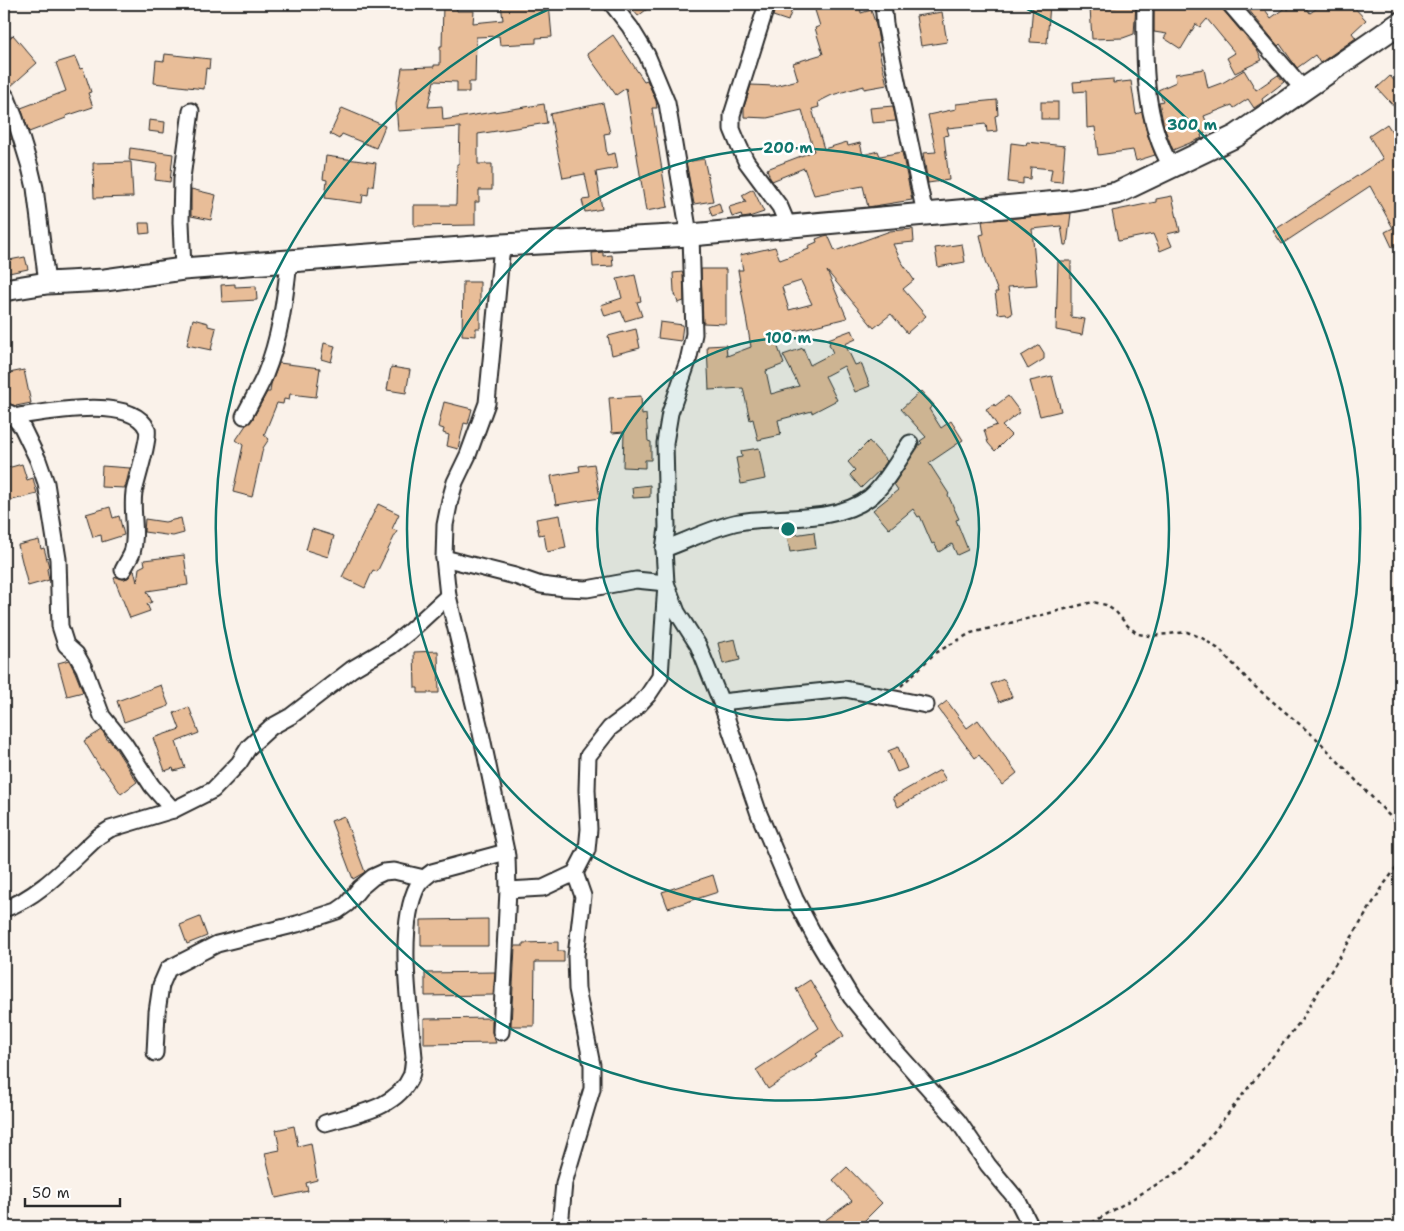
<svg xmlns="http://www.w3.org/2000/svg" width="1404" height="1231" font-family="'Shantell Sans',sans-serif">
<rect width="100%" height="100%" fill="#faf2ea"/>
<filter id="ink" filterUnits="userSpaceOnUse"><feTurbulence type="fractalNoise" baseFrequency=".02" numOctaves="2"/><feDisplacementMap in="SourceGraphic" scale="10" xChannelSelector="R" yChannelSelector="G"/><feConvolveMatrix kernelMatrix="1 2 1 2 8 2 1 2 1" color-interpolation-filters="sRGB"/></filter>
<g filter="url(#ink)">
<g fill="#e8bd98" stroke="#2b2b2b" fill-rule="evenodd">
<path d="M443,4H456L457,11H474L473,23L503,20L501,4H549L552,37L536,38V43L500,45L499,36L476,37L475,82H469V92H457V82L434,81L428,107L442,106L443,120L544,104L547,123L478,134V164H492V190H479V202H475V225L414,226V205H456L457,164H459L460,127L398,131L396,104L402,68L434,67V65H440V46H442Z"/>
<path d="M628,4H654L638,16Z"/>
<path d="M776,4H794L788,21L773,16Z"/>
<path d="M813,4H860L861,13L871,10L876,25L879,42L877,43L887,85L864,89V86L832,95L818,102L819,107L812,109L824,149L847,142L848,146L860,143L863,155L878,151L880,156L902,152L912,200L868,207L863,186L814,195L804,168L772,181L770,178L767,169L814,151L802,110L767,118L744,117V107L751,85L774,86L798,80L793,63L823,54L815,28L820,26Z"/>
<path d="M1033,4H1050L1047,43L1030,42Z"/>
<path d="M1093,4H1102V8H1108L1136,4L1134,34L1123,38L1092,39L1090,8H1093Z"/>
<path d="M1154,4H1221L1223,10L1257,50L1262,60L1235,73L1227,58L1235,53L1207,19L1200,27L1196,24L1181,49L1164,38L1167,34L1154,32Z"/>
<path d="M1244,4H1261L1271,18L1286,7L1288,10L1295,4H1303L1310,13L1323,4H1351L1366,20L1352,33L1356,38L1320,63L1315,55L1297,68L1280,44L1278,46Z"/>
<path d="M942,12L947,42L921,46L916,16Z"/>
<path d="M13,35L37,63L10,87L4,82V43Z"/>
<path d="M613,35L644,81L647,80L656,101L657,108H652L668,207L646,211L626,88L616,95L587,54Z"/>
<path d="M165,54L210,59L209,69L206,68L204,89L154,83L156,60L164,61Z"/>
<path d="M75,57L80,69L83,68L91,92L88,93L93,107L66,116V118L29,132L21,108L66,91L56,63Z"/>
<path d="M1204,69L1208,88L1224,82L1244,70L1256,90L1278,75L1284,82L1262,99L1263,102L1254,108L1248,99L1234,108L1232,105L1204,116L1210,131L1201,135L1202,138L1173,150L1164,127L1159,102L1163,101L1158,90L1176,82L1175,74Z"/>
<path d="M1390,76L1400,87V113L1377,88Z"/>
<path d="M1113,79V83L1131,81L1136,114L1142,112L1147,133L1155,155L1136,161L1133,150L1098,155L1095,127L1087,128L1086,91L1074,92L1073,82Z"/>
<path d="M997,100L998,115L995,116L997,131L987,132L986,124L947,128L949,135L944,136L949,180L928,183L923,153L936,152L928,115L956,109V104Z"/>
<rect x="1041" y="102" width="17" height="17"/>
<path d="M603,103L610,133L604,134L607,155L615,153L618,168L596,172L602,209L585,212L582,200L590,199L585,174L563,178L550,114Z"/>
<path d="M893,106L896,121L872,123L870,108Z"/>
<path d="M342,108L385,126L376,148L342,134L339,139L330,134Z"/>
<path d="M4,115L12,139L4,142Z"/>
<path d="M149,120L165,122L164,133L148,131Z"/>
<path d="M1387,124L1400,144V244L1392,247L1385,232L1393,228L1370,186L1282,244L1273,231L1383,159L1369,136Z"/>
<path d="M1027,142L1065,146L1062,182L1050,181L1052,169L1031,167L1030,179L1023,178V184L1008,182L1011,143L1026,145Z"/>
<path d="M130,148L173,154L170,182L155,180L157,164L129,160Z"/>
<path d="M326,156L376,163L373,186H369L368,195L363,194L362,203L325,198L327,180L323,179Z"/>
<path d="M704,159L713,201L694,204L686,162Z"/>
<path d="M131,162L133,197L94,198L93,163Z"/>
<path d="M191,189L216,195L211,220L191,216Z"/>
<path d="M753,189L764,212L749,217L742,218L741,214L732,217L729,207L746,202L742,195Z"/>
<path d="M1172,196L1180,231L1167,234L1172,246L1160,251L1153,234L1118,241L1112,211L1156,202V199Z"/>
<path d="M719,203L722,213L712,216L709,207Z"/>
<path d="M1071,213L1067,245H1064L1061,226L1032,229L1037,285L1008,287L1012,314L1008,316L1006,313L998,314L995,292H998L986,261L980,235L984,234L982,221Z"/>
<path d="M139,223H149L150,233L140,234Z"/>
<path d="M913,229L914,242L893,244L901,261L914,280L903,289L926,316L907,333L891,314L874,328L827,271L847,318L774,336L784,364L766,371L771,394L799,386L783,355L803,348L810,365L833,353L829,344L830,343L828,339L852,330L856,339L845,344L855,365L861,363L870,386L855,392L844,366L825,376L837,400L812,413V411L778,420L781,435L758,440L753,419L750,420L743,388L709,390L707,346L726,345L727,356L751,347L738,270H743L740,255L775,247L780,260L809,249L808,246L817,242L816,239L824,236L828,235L835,251L890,231ZM801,281L812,304L789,310L782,287Z"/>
<path d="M962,244L965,262L938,267L935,248Z"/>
<path d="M603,252V256L612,255L613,266L593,267L592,253Z"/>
<path d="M25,257L28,269L4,274V261Z"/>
<path d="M1058,261H1071V317L1085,319L1082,335L1056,330Z"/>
<path d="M701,269H726V324L703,323Z"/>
<path d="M683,272L684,301L678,303L674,291L673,273Z"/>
<path d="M635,275L641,301L637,302L642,316L625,321L621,311L605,316L601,305L622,298L617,279Z"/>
<path d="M463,282H480V328H476V336L462,335Z"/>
<path d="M235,284V287L256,286L257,300L222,302L221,285Z"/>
<path d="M193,319L208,323V326L216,328L211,350L187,345Z"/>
<path d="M660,322L683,325L681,341L658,338Z"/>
<path d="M636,329L640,348L612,355L608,336Z"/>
<path d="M324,343L335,346L331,362L321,359Z"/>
<path d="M1039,345L1044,353V359L1028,369L1021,356Z"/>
<path d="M279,363L320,368L316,397L290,394L289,400L284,399L283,404L277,403L264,435L269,439L263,448L252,497L233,492L243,445L236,440L246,425L252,420L267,392H270L271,384Z"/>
<path d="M391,367L410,370L406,393L387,390Z"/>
<path d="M24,370L31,403L16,406L8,403L4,374Z"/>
<path d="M1052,376L1061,411L1040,416L1030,381Z"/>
<path d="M921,391L934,405L929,409L941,428L951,421L963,440L929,463L949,494L948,495L959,519L956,520L968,550L957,555L952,544L939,552L934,543L932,544L920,516L918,517L913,509L889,529L873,510L898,490L894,484L919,445L922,443L920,441L926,437L901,409Z"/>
<path d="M641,396L642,415L646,414L648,441L651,442V460H645V468L623,467L624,432L612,433L609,398Z"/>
<path d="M1008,396L1020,412L1002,426L1011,435L995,451L988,443L984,430L997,425L986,409L994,404L995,406Z"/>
<path d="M444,402L472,409L468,424L464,423L458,449L447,446L449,435L443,433L444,429L438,427Z"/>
<path d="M869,441L887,461L882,468L861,488L850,475L855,470L848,462Z"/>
<path d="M759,448L765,479L741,484L736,458L742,457L741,451Z"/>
<path d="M22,464L27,480L33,478L37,494L4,502V469Z"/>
<path d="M594,464L600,498L556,505L551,476L580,471L579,466Z"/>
<path d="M102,466L130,468L125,488L101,487Z"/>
<path d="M650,485V497L633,498L632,487Z"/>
<path d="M378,504L399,514L392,529L397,531L377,572L373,570L365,588L342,577Z"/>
<path d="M110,507L113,518L119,516L124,535L102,542L101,535L93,537L86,514Z"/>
<path d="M560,515L566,548L547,552L544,534L539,535L536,519Z"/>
<path d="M181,518L184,533L173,536L144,532L145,519L165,522Z"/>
<path d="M312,529L334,536L328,557L306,550Z"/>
<path d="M814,532L816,548L790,552L787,536Z"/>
<path d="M39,540L41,549L44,548L49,567L47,569L49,580L28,586L18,545Z"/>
<path d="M184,555L188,585L147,591L152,602L147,604L150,611L130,618L114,578L117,577L123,579L128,578L134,570L137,582L139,568L145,565L144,560Z"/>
<path d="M735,639L740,660L723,664L718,643Z"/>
<path d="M438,651L439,693H418V688H415L414,652Z"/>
<path d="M69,660L75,672L83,692L67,696L58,663Z"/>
<path d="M1004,679L1012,697L999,702L991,684Z"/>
<path d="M161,685L169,706L124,722L117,701Z"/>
<path d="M947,701L967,728L978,720L1017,773L1002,785L979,755L975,758L938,708Z"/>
<path d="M189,707L199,733L176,742L185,768L174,771L173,768L165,771L153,738L180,729L174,713Z"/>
<path d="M102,730L108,741L109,740L116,749L137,782L121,794L103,768L101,769L84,741Z"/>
<path d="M898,747L907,768L897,772L888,751Z"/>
<path d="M940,770L946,780L898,807L893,797Z"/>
<path d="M344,816L365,872L353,879L331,821Z"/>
<path d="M713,875L718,892L668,908L662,892Z"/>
<path d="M200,917L207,936L187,944L180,925Z"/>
<path d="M488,919V946H421V920Z"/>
<path d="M558,942V951H564V962H535L534,1026H511L515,946H523V943Z"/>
<path d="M495,972L493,995L425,996V973Z"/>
<path d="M810,980L844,1036L816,1054L818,1056L768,1089L756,1070L819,1028L796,989Z"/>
<path d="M492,1018V1032L496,1043L424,1044V1019Z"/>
<path d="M294,1126L298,1146L311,1143L317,1180L306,1183L308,1191L276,1198L265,1153L280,1150L276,1130Z"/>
<path d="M847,1167L882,1203L858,1227H829L824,1221L852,1201L833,1180Z"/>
</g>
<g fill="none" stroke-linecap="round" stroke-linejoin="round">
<g stroke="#2b2b2b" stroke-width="19">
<g id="street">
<path d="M612,4L630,27L647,55L667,103L688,228L691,235L694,334L688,361L670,413L665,443L667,528L664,549L666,583L677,612L698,645L721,702L759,814L795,899L815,937L851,997L891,1046L958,1121L988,1165L1018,1201L1031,1227"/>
<path d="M767,4L732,115V129L739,146L746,161L780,207L788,226"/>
<path d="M883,4L885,24L925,214"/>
<path d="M1145,4C1144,58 1143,120 1172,168"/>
<path d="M1230,4L1304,90"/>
<path d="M4,94L7,98L15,118L30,167L35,188L47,283"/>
<path d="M183,269L181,222L182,178L191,111"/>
<path d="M4,411L11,414L22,427L38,460L46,483L58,559L60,626L66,645L76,654L84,668L102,716L124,743L152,786L173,810"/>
<path d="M244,416C251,402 259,389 265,375C280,338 285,300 289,261"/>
<path d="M13,417C42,413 132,394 147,429C150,437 137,479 134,492C131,512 138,533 132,553C130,558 126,564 123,570"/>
<path d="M664,549C687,541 716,526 739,522C780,515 833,524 869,498C883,488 899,459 910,443"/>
<path d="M444,558L515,576L541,585L565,588L587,589L636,580L666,583L660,677L648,695L634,710L610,728L588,756L587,790L589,829L587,850L575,873L543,888L508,890"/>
<path d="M721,702L845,689L926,705"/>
<path d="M4,909C40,897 71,861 99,836L110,829L173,810L213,790L239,763L249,747L271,727L291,716L352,669L391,646L410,631L448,596"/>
<path d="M501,1032L508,890L507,856L481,733L448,596L444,558L445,525L450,500L455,482L468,455L487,403L502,245"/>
<path d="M155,1053L157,1012L161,985L168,969L217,944L297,924L337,911L347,904L360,888L373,877L384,872L394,871L424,878"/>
<path d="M325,1123C355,1114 397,1109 411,1076C413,1071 413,1063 414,1057C410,1011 396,926 418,885C422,879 427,876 432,872L506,852"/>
<path d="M560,1227L564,1183L592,1089V1065L577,989L576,956L583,896L575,873"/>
</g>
</g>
<g stroke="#2b2b2b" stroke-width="25">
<path id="secondary" d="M4,290L47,283L105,280L183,269L502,245L691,235L1070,201L1117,193L1236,136L1400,23"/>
</g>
<g stroke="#2b2b2b" stroke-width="2.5" stroke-dasharray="4 4" stroke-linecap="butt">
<path d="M901,686L935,653L971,633L1093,602L1106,605L1116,612L1128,626L1138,634L1149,636L1187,632L1202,638L1220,650L1252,684L1316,738L1400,827"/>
<path d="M1085,1227L1186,1167L1299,1023L1385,883L1400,863"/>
</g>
<use href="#street" stroke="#fff" stroke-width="15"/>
<use href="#secondary" stroke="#fff" stroke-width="21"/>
</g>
</g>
<circle cx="788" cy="529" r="191" fill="#0f766e" fill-opacity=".12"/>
<g fill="none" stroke="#0f766e" stroke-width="2.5">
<circle cx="788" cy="529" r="191"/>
<circle cx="788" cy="529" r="381"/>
<path d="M1016 4A572 572 0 1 1 560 4"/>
</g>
<circle cx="788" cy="529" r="8" fill="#0f766e" stroke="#fff" stroke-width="2.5"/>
<g font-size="15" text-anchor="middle" font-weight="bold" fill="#0f766e" stroke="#fff" stroke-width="5" stroke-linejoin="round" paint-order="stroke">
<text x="1192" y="130">300 m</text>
<text x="788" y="153">200 m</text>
<text x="788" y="343">100 m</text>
</g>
<rect width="1404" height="1231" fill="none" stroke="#fff" stroke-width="20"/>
<rect x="10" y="10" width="1384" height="1211" fill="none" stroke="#2b2b2b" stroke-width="2" filter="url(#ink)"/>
<path d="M25 1198v8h95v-8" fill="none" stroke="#2b2b2b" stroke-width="2.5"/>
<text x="32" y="1198" font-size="15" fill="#2b2b2b" stroke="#ffffff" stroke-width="4" paint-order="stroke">50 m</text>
</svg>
